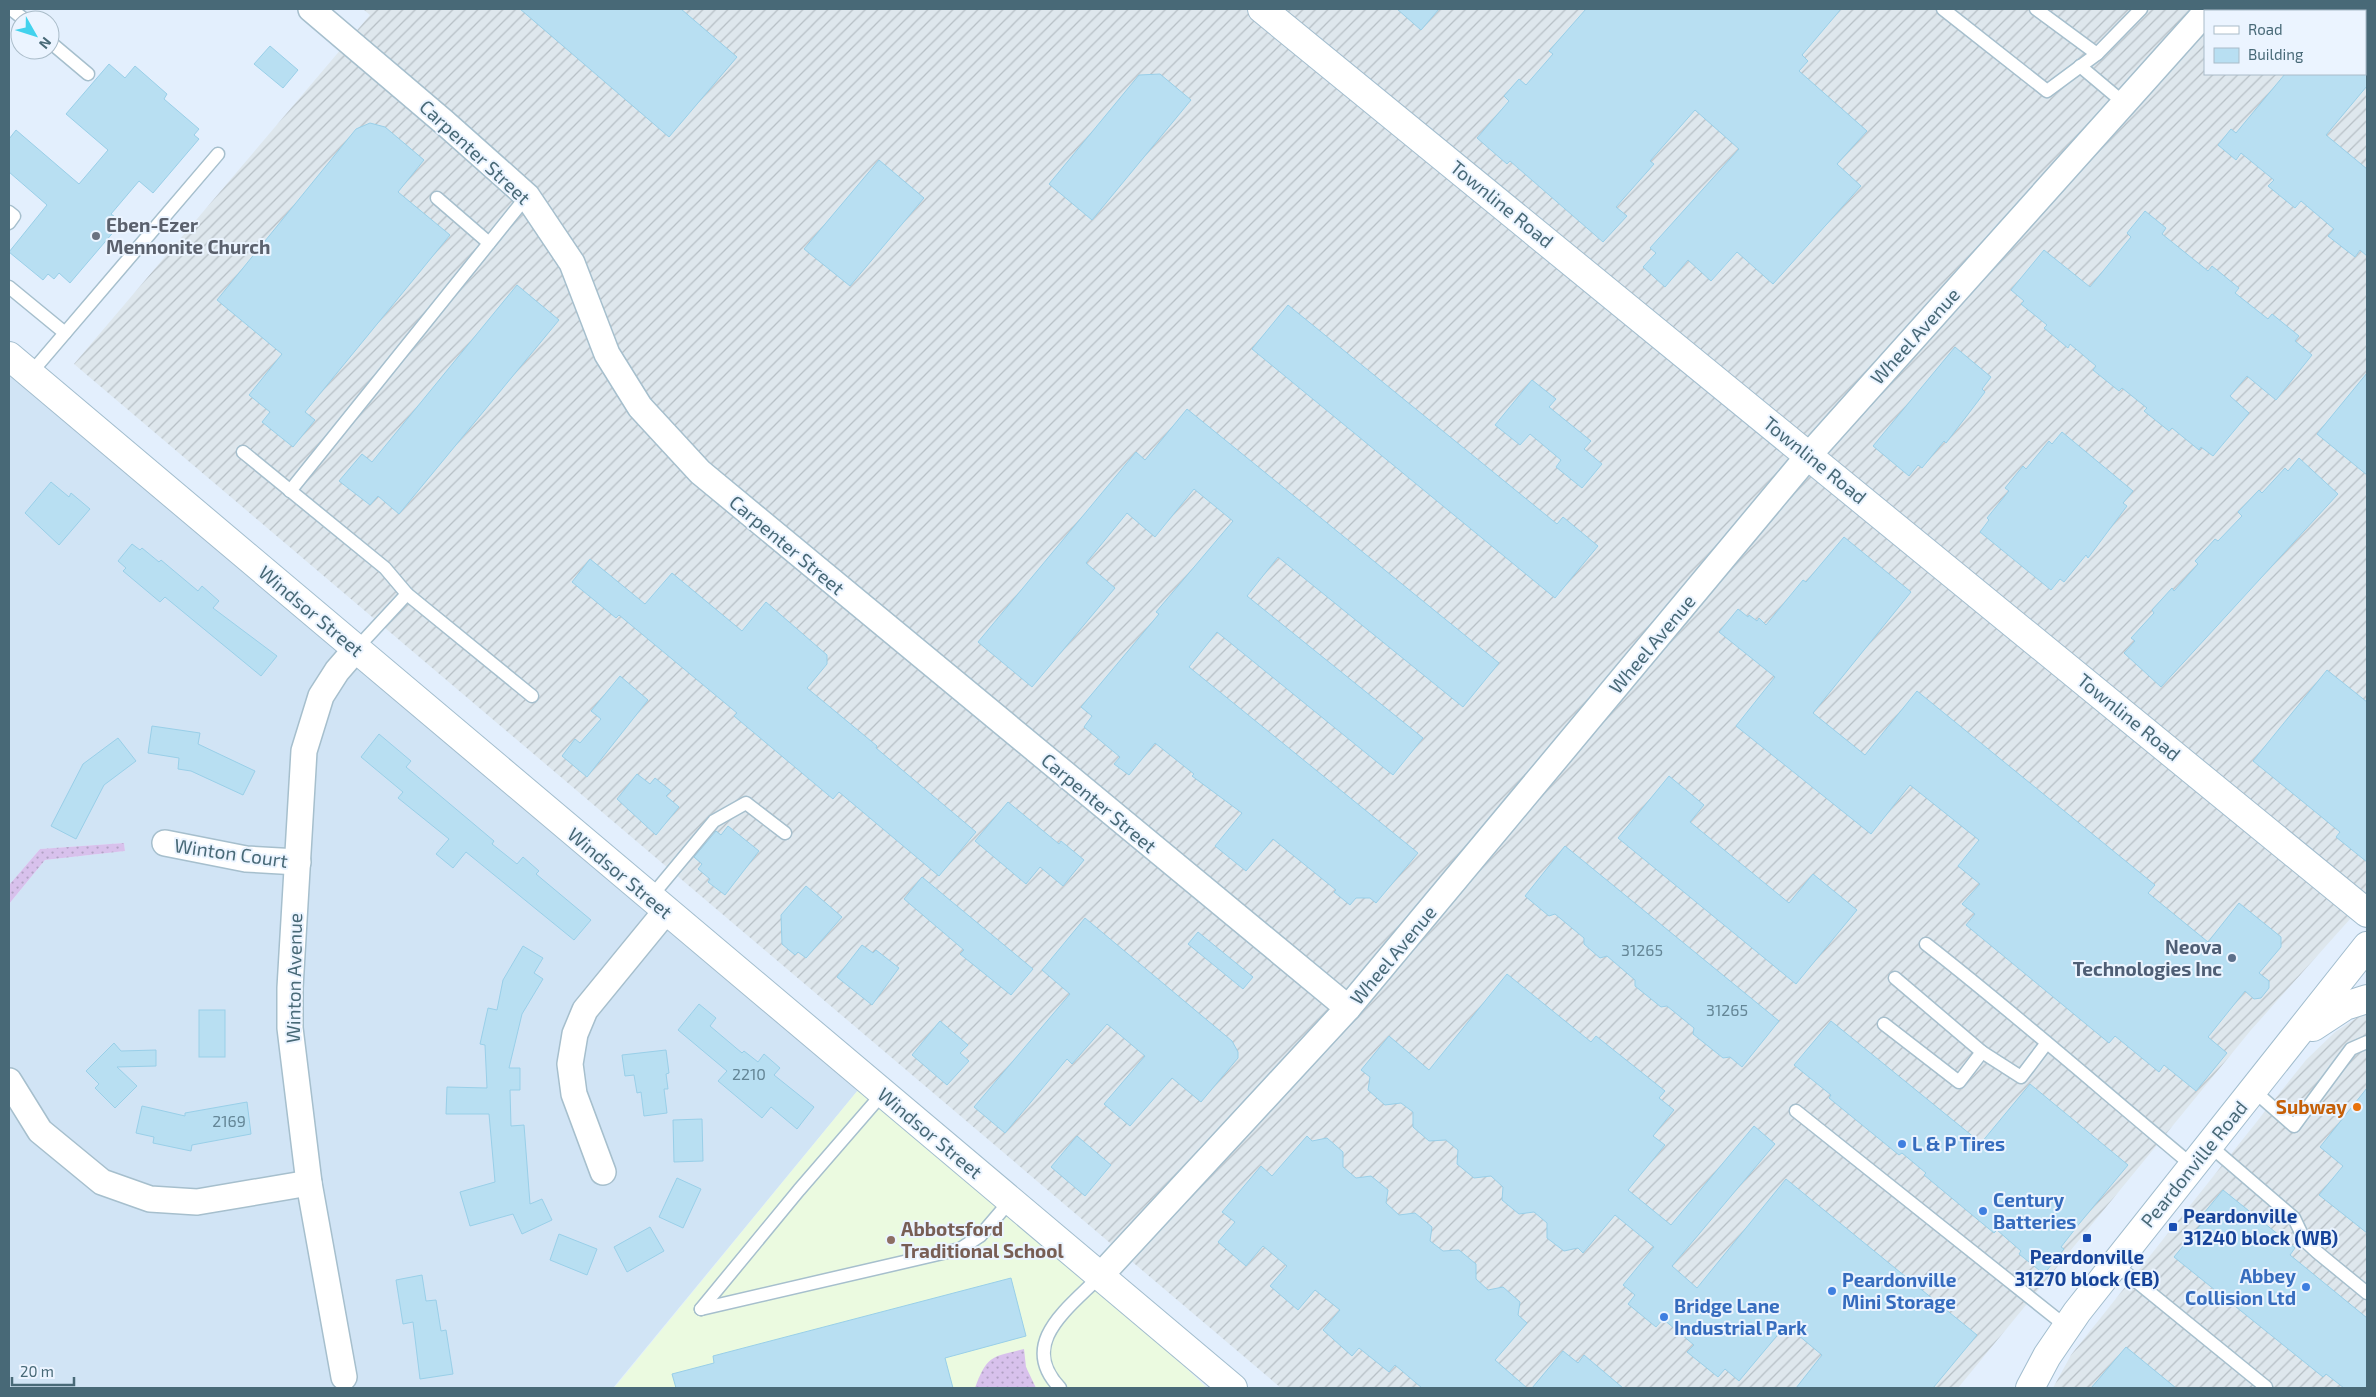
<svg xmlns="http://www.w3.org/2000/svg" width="2376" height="1397" font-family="'Exo 2',sans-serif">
<defs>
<pattern id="industrial-furrows" width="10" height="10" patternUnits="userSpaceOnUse" patternTransform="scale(1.25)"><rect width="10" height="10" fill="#dee7ed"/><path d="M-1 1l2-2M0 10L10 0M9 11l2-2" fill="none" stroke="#b6bfc5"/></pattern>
<pattern id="park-dots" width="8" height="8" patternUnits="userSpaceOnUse" patternTransform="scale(1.25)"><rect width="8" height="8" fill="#d8c1ec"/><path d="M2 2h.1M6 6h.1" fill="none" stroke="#b1a1c4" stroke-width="1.8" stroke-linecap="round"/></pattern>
</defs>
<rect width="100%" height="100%" fill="#e3effd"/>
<path fill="#d1e4f5" d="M9,364L863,1084L613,1388H9V904L45,860L125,851L124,843L40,849L9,885Z"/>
<g fill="url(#industrial-furrows)" fill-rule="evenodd">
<path d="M363,9H2367V900L2251,1030L1958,1388H1281L74,364L370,15ZM2205,11H2365V74H2205Z"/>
<path d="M2367,1014V1388H2053L2071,1355L2306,1060L2335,1032L2361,1015Z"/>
</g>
<path fill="#ebfae0" d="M863,1084L1094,1279L1207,1388H614Z"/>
<g fill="url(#park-dots)">
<path d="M124,843L125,851L45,860L9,904V885L40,849Z"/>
<path d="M1024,1349L1026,1367L1036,1388H975C987,1355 992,1357 1024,1349Z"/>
</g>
<g fill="#b8dff2" stroke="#99cfe8">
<path d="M520,9H681L737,57L669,137Z"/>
<path d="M1397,9H1439L1421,30Z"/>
<path d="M1586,9H1841L1802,55L1808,61L1799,71L1867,131L1837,164L1861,186L1773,284L1737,252L1711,281L1688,260L1665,287L1643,267L1656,253L1650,248L1739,149L1695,110L1650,161L1654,164L1616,207L1627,216L1603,242L1510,161L1507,164L1477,138L1509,101L1504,96L1519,79L1526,85L1553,54L1549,51Z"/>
<path d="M270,46L298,70L283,88L254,64Z"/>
<path d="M109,64L125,78L135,66L167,94L164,99L199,129L194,135L199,139L153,193L139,181L111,214L122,222L70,283L59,273L54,279L48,274L43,280L9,252L47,205L9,172V139L16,130L79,184L108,150L66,114Z"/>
<path d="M1160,74L1191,100L1092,220L1049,184L1139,75Z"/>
<path d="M2285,74H2367V86L2326,135L2367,169V256L2360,250L2355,257L2328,236L2334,229L2301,201L2295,208L2268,186L2274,180L2241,153L2236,160L2218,145L2231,129L2236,133Z"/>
<path d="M370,123L385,127L424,160L398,192L450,235L305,412L315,420L293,447L262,422L270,412L249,395L282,354L217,300L356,129Z"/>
<path d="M879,160L924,198L850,286L804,249Z"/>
<path d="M2145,211L2166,228L2162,234L2208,271L2212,266L2239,288L2235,293L2268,319L2272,314L2299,336L2295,341L2312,355L2276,400L2247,376L2230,396L2249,413L2213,456L2201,447L2199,450L2172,428L2169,431L2144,411L2147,408L2122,388L2119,391L2093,370L2096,366L2070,344L2068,348L2044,328L2047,325L2021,304L2024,301L2011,290L2044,250L2090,287L2131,237L2127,233Z"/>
<path d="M517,285L559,320L399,514L378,496L370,505L339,481L362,454L372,462Z"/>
<path d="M1288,305L1557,524L1563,517L1598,546L1555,598L1252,349Z"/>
<path d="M1955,347L1991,377L1982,389L1985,392L1946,443L1944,441L1922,468L1918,465L1909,476L1873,446Z"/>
<path d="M2367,373V475L2317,434Z"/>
<path d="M1532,380L1556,399L1549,407L1591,441L1584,449L1602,464L1582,488L1556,467L1561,460L1530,434L1520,445L1495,425Z"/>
<path d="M1187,409L1499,663L1463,707L1278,557L1247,596L1423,738L1393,775L1217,632L1189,667L1418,853L1376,903L1370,898H1356L1350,905L1334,892L1336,890L1273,839L1246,871L1215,846L1242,813L1192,776L1194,774L1155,743L1129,775L1114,764L1120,757L1084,727L1092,716L1081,707L1159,614L1156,612L1233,521L1194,489L1155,537L1127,513L1100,546L1086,563L1115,588L1032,687L978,642L1136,452L1145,460Z"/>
<path d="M2062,432L2133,491L2123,503L2127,506L2088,558L2086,555L2064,582L2060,579L2051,590L1980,532L1989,520L1987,518L2009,491L2005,488L2023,466L2026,469L2049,441L2052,444Z"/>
<path d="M2299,458L2338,494L2161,687L2124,653L2135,641L2131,638L2154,613L2152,610L2172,588L2174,591L2198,564L2195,561L2215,539L2218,541L2242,516L2238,512L2259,490L2262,493L2285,468L2288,471Z"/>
<path d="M51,482L69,497L71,493L90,509L59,545L25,513Z"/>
<path d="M1844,537L1911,592L1813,713L1865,755L1917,691L2155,885L2148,893L2208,942L2239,903L2281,937V947L2259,973L2269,981V988L2261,998L2254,999L2245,991L2208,1037L2227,1053L2196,1091L2164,1065L2159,1072L2115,1036L2109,1043L1966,925L1975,914L1962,904L1980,884L1958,866L1979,840L1910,785L1871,834L1736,726L1775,677L1719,632L1738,609L1748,617L1749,615L1757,621L1759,618L1766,625L1803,580L1806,582Z"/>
<path d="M132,544L140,550L142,548L159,562L161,560L198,591L202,586L219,601L213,608L277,656L261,676L165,597L160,602L123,571L126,568L118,561Z"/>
<path d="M590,559L645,604L672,573L742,631L766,602L827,655V664L807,688L877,746L876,748L976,832L939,876L839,792L833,799L734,716L737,713L619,615L616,618L572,582Z"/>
<path d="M2327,670L2367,702V862L2336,837L2340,832L2253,761Z"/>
<path d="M620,676L648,700L587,777L562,756L575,739L580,743L601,719L591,711Z"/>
<path d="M152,726L200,733L198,744L255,771L243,795L191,771L178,769L179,758L148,753Z"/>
<path d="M379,734L411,761L406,767L494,841L492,844L517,864L523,857L539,871L536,874L591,920L574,940L466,852L453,868L436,854L449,839L398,798L403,792L361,757Z"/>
<path d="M118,738L136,761L104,785L76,839L51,826L83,764Z"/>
<path d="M637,774L650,784L655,778L671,791L666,796L679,807L656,835L617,799Z"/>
<path d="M1669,776L1704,805L1690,822L1789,903L1813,874L1857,910L1796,984L1618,838Z"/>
<path d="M1008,802L1059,844L1061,841L1084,860L1063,886L1040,867L1026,884L975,841Z"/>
<path d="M728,826L759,851L725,895L708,882L710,879L698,869L702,864L694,857L716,831L721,835Z"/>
<path d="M1565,846L1779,1021L1742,1067L1730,1057L1723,1058L1693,1034L1694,1028L1667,1006L1661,1007L1635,986V980L1607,956L1600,958L1584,944V938L1555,914L1549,916L1525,896Z"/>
<path d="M922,877L1033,969L1011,995L960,954L964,950L904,899Z"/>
<path d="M806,886L842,917L806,958L798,952L795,955L782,944L781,915Z"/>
<path d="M1085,918L1232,1041L1238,1052V1058L1201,1102L1172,1078L1130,1126L1104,1104L1145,1056L1107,1024L1072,1064L1067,1059L1005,1133L974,1107L1070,994L1042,970Z"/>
<path d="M1198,932L1253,977L1243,989L1188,944Z"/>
<path d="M862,945L873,953L876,950L899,968L872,1005L837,977Z"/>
<path d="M523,946L543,958L534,973L543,979L522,1014L509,1068H520V1090H510L511,1126L524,1125L530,1204L542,1199L552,1220L522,1234L513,1214L470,1226L460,1192L495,1182L489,1114H446L447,1087L487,1088L485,1045L480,1044L488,1008L497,1010L503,980Z"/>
<path d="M1507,974L1591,1042L1596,1036L1665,1091L1659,1098L1674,1110L1653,1136L1665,1145L1628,1190L1671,1225L1754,1126L1775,1144L1672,1266L1697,1288L1786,1179L1977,1335L1933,1388H1796L1822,1355L1786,1325L1739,1381L1725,1369L1718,1377L1687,1352L1694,1345L1663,1319L1656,1327L1628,1304L1635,1295L1623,1285L1654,1247L1615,1215L1583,1253L1578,1248L1564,1251L1547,1238V1223L1534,1212L1519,1214L1502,1200L1503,1187L1491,1176L1474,1178L1457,1164L1458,1150L1446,1140L1429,1141L1413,1127V1112L1401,1103L1385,1105L1368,1090L1370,1077L1361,1070L1389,1036L1429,1070Z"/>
<path d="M699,1004L716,1018L710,1026L742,1053L744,1051L758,1062L764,1054L780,1068L774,1075L814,1107L797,1129L771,1107L762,1118L718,1081L727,1071L678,1030Z"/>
<rect x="199" y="1010" width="26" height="47"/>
<path d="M940,1021L968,1045L960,1053L969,1061L947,1085L912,1055Z"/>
<path d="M1831,1021L1981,1143L2030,1084L2128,1165L2079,1224L2061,1247L2064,1249L2044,1274L2019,1254L2021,1251L1997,1230L1994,1233L1971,1214L1924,1175L1926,1173L1902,1153L1899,1155L1829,1098L1831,1095L1794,1065Z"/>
<path d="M114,1043L121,1051L156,1050V1066L117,1067L137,1086L115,1108L95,1088L99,1084L86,1071Z"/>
<path d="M666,1050L669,1073L666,1074L668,1089H664L667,1113L644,1116L641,1092L637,1093L634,1075L625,1076L622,1055Z"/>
<path d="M2367,1088V1233L2319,1195L2343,1166L2320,1147Z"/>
<path d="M247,1102L251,1134L192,1145L191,1151L153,1143L154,1137L136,1133L142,1106L185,1116V1113Z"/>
<path d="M702,1119L703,1161L674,1162L673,1120Z"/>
<path d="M1077,1136L1111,1165L1085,1196L1051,1167Z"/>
<path d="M1307,1136L1312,1141L1327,1138L1343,1152V1167L1356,1178L1371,1176L1388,1190L1386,1203L1399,1215L1415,1213L1432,1227L1430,1241L1443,1251L1459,1250L1476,1264V1279L1488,1290L1503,1287L1520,1302L1518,1315L1527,1323L1495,1360L1527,1388H1422L1395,1365L1389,1372L1359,1348L1352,1356L1323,1330L1340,1310L1315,1290L1298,1310L1270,1286L1287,1266L1263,1246L1246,1266L1218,1242L1235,1222L1222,1212L1261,1166L1272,1176Z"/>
<path d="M677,1178L701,1189L683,1228L659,1217Z"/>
<path d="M2223,1190L2295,1248L2290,1255L2367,1318V1388H2344L2326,1374L2323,1377L2174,1257L2203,1222L2199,1219Z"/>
<path d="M650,1227L664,1251L627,1272L614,1247Z"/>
<path d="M559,1234L597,1249L587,1275L550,1260Z"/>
<path d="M422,1275L426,1301L436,1300L441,1331L446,1330L453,1374L420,1379L413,1322L403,1324L396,1280Z"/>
<path d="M1011,1278L1026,1336L945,1358L953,1388H676L672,1374L714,1363L713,1356Z"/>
<path d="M2126,1347L2176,1388H2091Z"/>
<path d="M1563,1351L1578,1363L1584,1355L1623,1388H1532Z"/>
</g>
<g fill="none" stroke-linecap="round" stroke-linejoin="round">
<g stroke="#a6bfcd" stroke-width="15">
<g id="lane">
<path d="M11,9L25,20"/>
<path d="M1943,9L2047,91L2097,54L2141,9"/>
<path d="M2036,9L2097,54"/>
<path d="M50,42L88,74"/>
<path d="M2080,66L2124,103"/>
<path d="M437,198L489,243"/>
<path d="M9,212L14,216L9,223"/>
<path d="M9,287L65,333"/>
<path d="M30,374L218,154"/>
<path d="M243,452L385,568L407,594L532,696"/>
<path d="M290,491L527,196"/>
<path d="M356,649L407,594"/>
<path d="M650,898L714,821L746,803L785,833"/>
<path d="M1926,944C2017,1015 2104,1092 2193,1166"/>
<path d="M1895,978L1982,1052L2021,1077L2046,1044"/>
<path d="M1884,1024L1959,1082L1982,1052"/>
<path d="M2253,1090L2294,1126L2351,1049L2367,1042"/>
<path d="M1796,1111L2067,1327"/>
<path d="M2209,1145L2294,1218L2305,1241L2317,1252L2367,1293"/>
<path d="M2115,1264L2266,1387"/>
<path d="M701,1309L960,1249L980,1236L1010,1201"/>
<path d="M701,1309L799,1190L883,1093"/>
<path d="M1060,1388C1017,1343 1069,1308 1100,1276"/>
</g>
</g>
<g stroke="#a6bfcd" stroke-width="28">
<g id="street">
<path d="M311,9L445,123L527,196L572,263L607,354L640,407L700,472L1348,1008"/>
<path d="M165,843L246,859L298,862"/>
<path d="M9,1081L40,1131L102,1182L150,1199L197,1202L309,1183"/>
<path d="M603,1172L574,1094L570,1064L575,1034L585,1010L666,911"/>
<path d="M1100,1276L1348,1008L1809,455L2205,13"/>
<path d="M344,1377L309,1183L290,1028V988L304,751L321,696L337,671L356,649"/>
</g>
</g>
<g stroke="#a2bdce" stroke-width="30">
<g id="secondary">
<path d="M1262,9L2367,913"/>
<path d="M9,356L1233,1388"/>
<path d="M2313,1027L2345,1006L2367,999"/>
<path d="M2030,1388L2047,1356L2077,1312L2367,946"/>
</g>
</g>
<use href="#lane" stroke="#fff" stroke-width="12"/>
<use href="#street" stroke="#fff" stroke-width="25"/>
<use href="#secondary" stroke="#fff" stroke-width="28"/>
</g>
<circle fill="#6b7280" stroke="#ebf4ff" stroke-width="2" cx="96" cy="236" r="5"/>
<circle fill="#5c6f8a" stroke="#ebf4ff" stroke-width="2" cx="2232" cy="958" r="5"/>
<circle fill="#e8710a" stroke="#ebf4ff" stroke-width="2" cx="2357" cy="1107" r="5"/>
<g fill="#3f7fe0" stroke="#ebf4ff" stroke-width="2">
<circle cx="1902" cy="1144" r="5"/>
<circle cx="1983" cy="1211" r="5"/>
<circle cx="2306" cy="1287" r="5"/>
<circle cx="1832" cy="1291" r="5"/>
<circle cx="1664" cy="1317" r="5"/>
</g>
<g fill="#1a4fb4" stroke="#ebf4ff" stroke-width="2">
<rect x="2168" y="1222" width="10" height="10" rx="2.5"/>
<rect x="2082" y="1233" width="10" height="10" rx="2.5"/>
</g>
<circle fill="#8d6e63" stroke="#ebf4ff" stroke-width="2" cx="891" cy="1240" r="5"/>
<g text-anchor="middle" stroke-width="4" stroke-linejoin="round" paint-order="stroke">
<g font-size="16" fill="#648696">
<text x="1642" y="956">31265</text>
<text x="1727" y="1016">31265</text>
<text x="749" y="1080">2210</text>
<text x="229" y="1127">2169</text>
</g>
<g font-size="19" fill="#486977" stroke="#ebf4ff">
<text transform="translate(475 152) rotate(43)" y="7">Carpenter Street</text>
<text transform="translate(1502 204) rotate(39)" y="7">Townline Road</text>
<text transform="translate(1915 336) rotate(-48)" y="7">Wheel Avenue</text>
<text transform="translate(1815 460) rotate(39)" y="7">Townline Road</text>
<text transform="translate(787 545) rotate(40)" y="7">Carpenter Street</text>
<text transform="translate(311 611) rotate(40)" y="7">Windsor Street</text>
<text transform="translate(1652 644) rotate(-50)" y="7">Wheel Avenue</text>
<text transform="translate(2129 717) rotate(39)" y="7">Townline Road</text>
<text transform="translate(1099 803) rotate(40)" y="7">Carpenter Street</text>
<text transform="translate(231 853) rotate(8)" y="7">Winton Court</text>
<text transform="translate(620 873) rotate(40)" y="7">Windsor Street</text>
<text transform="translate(1393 955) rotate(-50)" y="7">Wheel Avenue</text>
<text transform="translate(294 978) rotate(-89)" y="7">Winton Avenue</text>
<text transform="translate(930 1133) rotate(40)" y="7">Windsor Street</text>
<text transform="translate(2194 1164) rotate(-51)" y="7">Peardonville Road</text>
</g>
<g font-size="19" font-weight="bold" fill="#5b616d" stroke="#ebf4ff" text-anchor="start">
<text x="106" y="232">Eben-Ezer<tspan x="106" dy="22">Mennonite Church</tspan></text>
</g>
<g font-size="19" font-weight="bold" fill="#4e5e75" stroke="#ebf4ff" text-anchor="end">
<text x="2222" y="954">Neova<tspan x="2222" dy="22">Technologies Inc</tspan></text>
</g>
<g font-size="19" font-weight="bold" fill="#c56008" stroke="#ebf4ff" text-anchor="end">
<text x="2347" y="1114">Subway</text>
</g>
<g font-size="19" font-weight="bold" fill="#366cbe" stroke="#ebf4ff" text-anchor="start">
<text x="1912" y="1151">L &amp; P Tires</text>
<text x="1993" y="1207">Century<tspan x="1993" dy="22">Batteries</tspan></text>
<text x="2296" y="1283" text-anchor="end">Abbey<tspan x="2296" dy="22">Collision Ltd</tspan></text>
<text x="1842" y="1287">Peardonville<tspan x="1842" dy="22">Mini Storage</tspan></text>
<text x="1674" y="1313">Bridge Lane<tspan x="1674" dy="22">Industrial Park</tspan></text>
</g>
<g font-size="19" font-weight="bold" fill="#164399" stroke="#ebf4ff" text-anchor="start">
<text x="2183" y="1223">Peardonville<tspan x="2183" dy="22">31240 block (WB)</tspan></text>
<text x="2087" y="1264" text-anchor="middle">Peardonville<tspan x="2087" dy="22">31270 block (EB)</tspan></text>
</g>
<g font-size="19" font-weight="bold" fill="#785e54" stroke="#ebf4ff" text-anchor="start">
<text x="901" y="1236">Abbotsford<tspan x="901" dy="22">Traditional School</tspan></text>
</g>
</g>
<rect width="2376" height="1397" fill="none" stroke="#486977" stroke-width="20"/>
<rect x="2204" y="10" width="162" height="65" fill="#ebf4ff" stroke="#aabcc9"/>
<rect x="2214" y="26" width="25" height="8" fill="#ffffff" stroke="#aabcc9"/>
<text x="2248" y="35" font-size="15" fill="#486977">Road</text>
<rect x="2214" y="48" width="25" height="15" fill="#b8dff2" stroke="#aabcc9"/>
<text x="2248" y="60" font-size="15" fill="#486977">Building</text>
<g transform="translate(35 35) rotate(129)"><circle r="24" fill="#ebf4ff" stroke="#aabcc9"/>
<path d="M0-4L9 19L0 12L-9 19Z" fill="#42d2ed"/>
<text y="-8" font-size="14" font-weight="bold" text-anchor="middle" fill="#486977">N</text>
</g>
<path d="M12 1377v8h62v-8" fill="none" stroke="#486977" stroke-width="2.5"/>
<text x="20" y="1377" font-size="15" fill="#486977" stroke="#ebf4ff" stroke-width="4" paint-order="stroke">20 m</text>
</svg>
